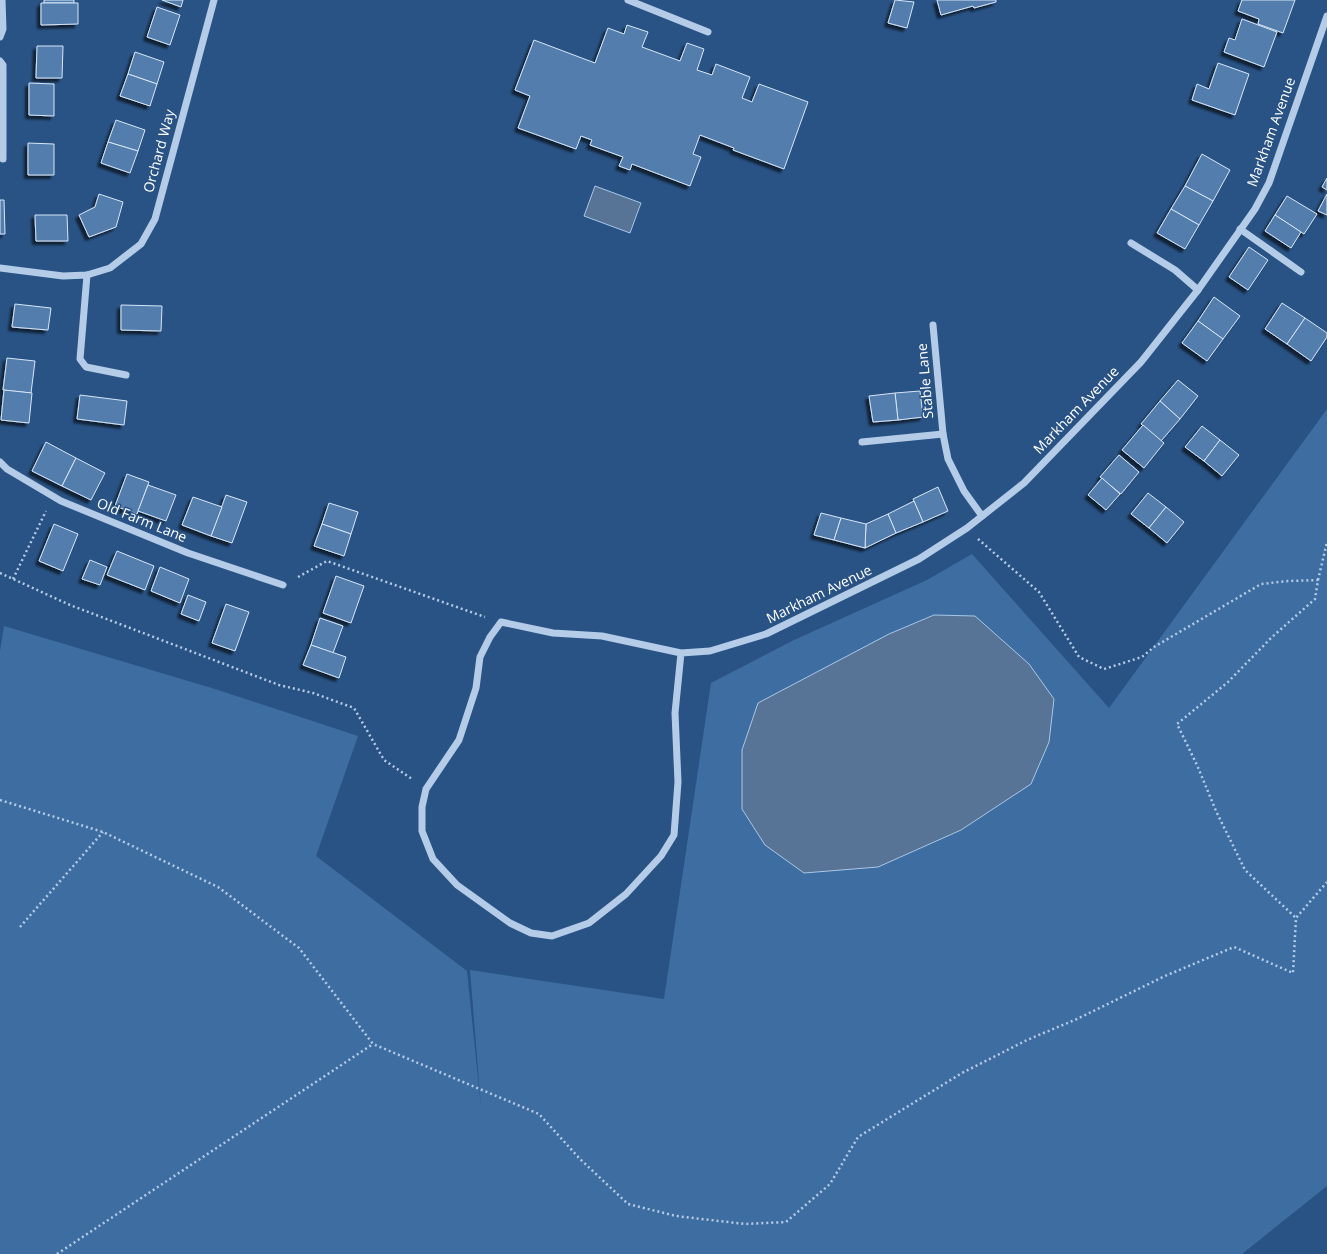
<svg xmlns="http://www.w3.org/2000/svg" width="1327" height="1254" font-family="'Open Sans',sans-serif">
<defs>
<filter id="shadow"><feDropShadow dx="-3.5" dy="3.5" stdDeviation="1" flood-color="#0009"/></filter>
</defs>
<rect width="100%" height="100%" fill="#295385"/>
<path fill="#3e6da1" d="M1327,409V1186L1242,1254H0V651L4,626L215,689L358,736L316,856L467,971L481,1107L470,970L664,999L711,683L794,640L927,580L972,554L1109,708Z"/>
<g fill="#577497" stroke="#a9c7e7">
<path d="M595,186L641,203L630,233L584,216Z"/>
<path d="M934,615L975,616L1029,664L1054,699L1049,742L1031,784L961,830L878,867L804,873L765,845L742,809V750L758,703L889,634Z"/>
</g>
<g fill="#527dac" stroke="#d7e6f6" filter="url(#shadow)">
<rect x="44" y="0" width="30" height="3"/>
<path d="M162,0H183L181,7Z"/>
<path d="M895,0L914,2L907,28L888,23Z"/>
<path d="M937,0H996V2L974,8L973,6L941,15Z"/>
<path d="M1242,0H1295L1283,33L1258,24L1259,19L1238,11Z"/>
<path d="M41,3H78V24L41,25Z"/>
<path d="M157,7L180,15L170,45L147,37Z"/>
<path d="M1242,19L1277,32L1264,67L1224,52L1229,38L1235,40Z"/>
<path d="M627,25L648,32L642,47L680,61L687,43L704,49L697,70L712,75L716,64L750,77L742,98L752,102L759,84L808,102L784,169L733,150L734,148L700,135L693,154L701,157L690,186L632,164L630,170L619,166L623,157L590,145L592,140L581,136L576,149L518,128L530,96L515,90L534,40L595,63L608,28L624,34Z"/>
<path d="M37,46H63L62,78H36Z"/>
<path d="M135,52L164,62L157,84L128,74Z"/>
<path d="M1218,63L1249,74L1235,115L1192,100L1197,84L1209,89Z"/>
<path d="M128,74L157,84L150,106L120,96Z"/>
<path d="M29,83L54,84V116L29,115Z"/>
<path d="M116,120L145,130L138,151L108,142Z"/>
<path d="M108,142L138,151L130,173L101,163Z"/>
<path d="M28,143L54,144V175H28Z"/>
<path d="M1202,154L1230,170L1213,201L1185,186Z"/>
<path d="M1327,178V190L1322,187Z"/>
<path d="M1185,186L1213,201L1199,225L1171,209Z"/>
<path d="M99,194L123,202L116,227L89,237L79,215L95,207Z"/>
<path d="M1327,194V215L1318,211Z"/>
<path d="M1287,196L1317,214L1304,234L1275,215Z"/>
<path d="M0,200H4L5,234H0Z"/>
<path d="M1171,209L1199,225L1185,249L1157,233Z"/>
<path d="M35,215H67L68,241H36Z"/>
<path d="M1275,215L1301,232L1291,248L1265,231Z"/>
<path d="M1249,247L1268,260L1248,290L1229,277Z"/>
<path d="M1214,297L1240,316L1223,339L1198,321Z"/>
<path d="M1282,303L1305,318L1287,344L1265,329Z"/>
<path d="M15,304L51,308L48,330L12,327Z"/>
<path d="M121,305L162,306L161,331L121,330Z"/>
<path d="M1305,318L1327,333V337L1311,361L1287,344Z"/>
<path d="M1198,321L1223,339L1207,361L1182,343Z"/>
<path d="M7,358L35,361L31,393L3,390Z"/>
<path d="M1178,380L1198,396L1180,419L1160,401Z"/>
<path d="M4,390L32,393L29,423L1,420Z"/>
<path d="M920,391L923,417L898,420L895,393Z"/>
<path d="M895,393L898,420L873,422L869,396Z"/>
<path d="M80,395L127,401L124,425L77,419Z"/>
<path d="M1160,401L1180,419L1161,441L1141,424Z"/>
<path d="M1143,425L1164,443L1144,468L1122,450Z"/>
<path d="M1202,426L1220,440L1204,461L1185,447Z"/>
<path d="M1220,440L1239,455L1222,476L1204,461Z"/>
<path d="M46,442L76,458L62,486L32,471Z"/>
<path d="M1119,455L1139,472L1121,494L1100,477Z"/>
<path d="M76,458L105,473L91,500L62,486Z"/>
<path d="M127,474L149,482L137,514L115,506Z"/>
<path d="M1102,478L1120,494L1106,510L1088,495Z"/>
<path d="M148,485L176,495L166,521L138,511Z"/>
<path d="M938,487L948,511L923,522L913,499Z"/>
<path d="M1148,493L1166,507L1149,528L1131,514Z"/>
<path d="M226,495L247,502L232,543L211,536Z"/>
<path d="M193,497L222,507L211,536L182,525Z"/>
<path d="M914,501L923,522L896,533L888,514Z"/>
<path d="M329,503L358,512L351,534L322,524Z"/>
<path d="M1166,507L1184,522L1167,543L1149,528Z"/>
<path d="M821,513L841,518L834,540L814,535Z"/>
<path d="M888,514L896,533L865,548L866,524Z"/>
<path d="M841,518L866,524L865,548L834,540Z"/>
<path d="M54,524L78,534L63,571L39,561Z"/>
<path d="M322,524L351,534L344,556L314,546Z"/>
<path d="M117,551L154,566L145,590L107,575Z"/>
<path d="M90,560L107,567L100,585L82,579Z"/>
<path d="M160,567L189,579L180,603L151,591Z"/>
<path d="M336,576L364,586L351,623L323,613Z"/>
<path d="M188,595L206,602L199,621L181,614Z"/>
<path d="M226,604L249,612L235,651L212,643Z"/>
<path d="M320,618L343,626L333,653L311,645Z"/>
<path d="M311,645L346,657L339,678L303,665Z"/>
</g>
<g fill="none" stroke-linecap="round" stroke-linejoin="round">
<g stroke="#b4cce7" stroke-width="2.5" stroke-dasharray="2 3" stroke-linecap="butt">
<path d="M978,539L1039,592L1079,657L1104,669L1142,657L1154,647L1261,584L1288,581L1318,580L1315,599L1272,637L1228,682L1177,724L1197,765L1216,811L1245,870L1296,918"/>
<path d="M0,573L70,605L279,685L313,693L354,708L384,760L412,779"/>
<path d="M298,577L327,561L485,617"/>
<path d="M13,579L46,511"/>
<path d="M1318,580L1327,542"/>
<path d="M0,800L103,832L218,887L299,948L373,1044L539,1114L580,1159L628,1204L676,1216L745,1224L786,1222L830,1184L858,1137L962,1073L1027,1040L1077,1019L1165,976L1234,947L1293,973L1296,918L1327,882"/>
<path d="M20,927L103,832"/>
<path d="M57,1254L373,1044"/>
</g>
<g stroke="#b4cce7" stroke-width="7">
<path d="M628,0L708,32"/>
<path d="M0,37L3,29L2,0"/>
<path d="M0,61L3,65V159"/>
<path d="M1240,229L1301,272"/>
<path d="M1131,243L1175,270L1198,290"/>
<path d="M0,268L63,276L87,275L110,268L141,244L155,219L214,0"/>
<path d="M87,275L80,359L86,367L126,375"/>
<path d="M933,325L943,434L948,459L964,491L982,516"/>
<path d="M862,442L943,434"/>
<path d="M0,462L7,469L61,501L188,553L283,585"/>
<path d="M681,653L675,713L678,782L674,835L661,856L626,894L589,923L552,936L531,933L510,923L457,885L433,859L422,831V807L426,789L459,740L476,688L480,657L490,637L501,622L553,633L602,636L681,653L710,651L766,634L919,559L967,528L1024,483L1141,362L1198,290L1255,209L1269,183L1327,16"/>
</g>
</g>
<g text-anchor="middle" stroke-width="3" stroke-linejoin="round" paint-order="stroke">
<g font-size="14" fill="#fff" stroke="#295385">
<text transform="translate(1271 132) rotate(-70)" y="5">Markham Avenue</text>
<text transform="translate(159 151) rotate(-75)" y="5">Orchard Way</text>
<text transform="translate(925 381) rotate(-95)" y="5">Stable Lane</text>
<text transform="translate(1076 410) rotate(-46)" y="5">Markham Avenue</text>
<text transform="translate(142 520) rotate(22)" y="5">Old Farm Lane</text>
<text transform="translate(819 594) rotate(-26)" y="5">Markham Avenue</text>
</g>
</g>
</svg>
